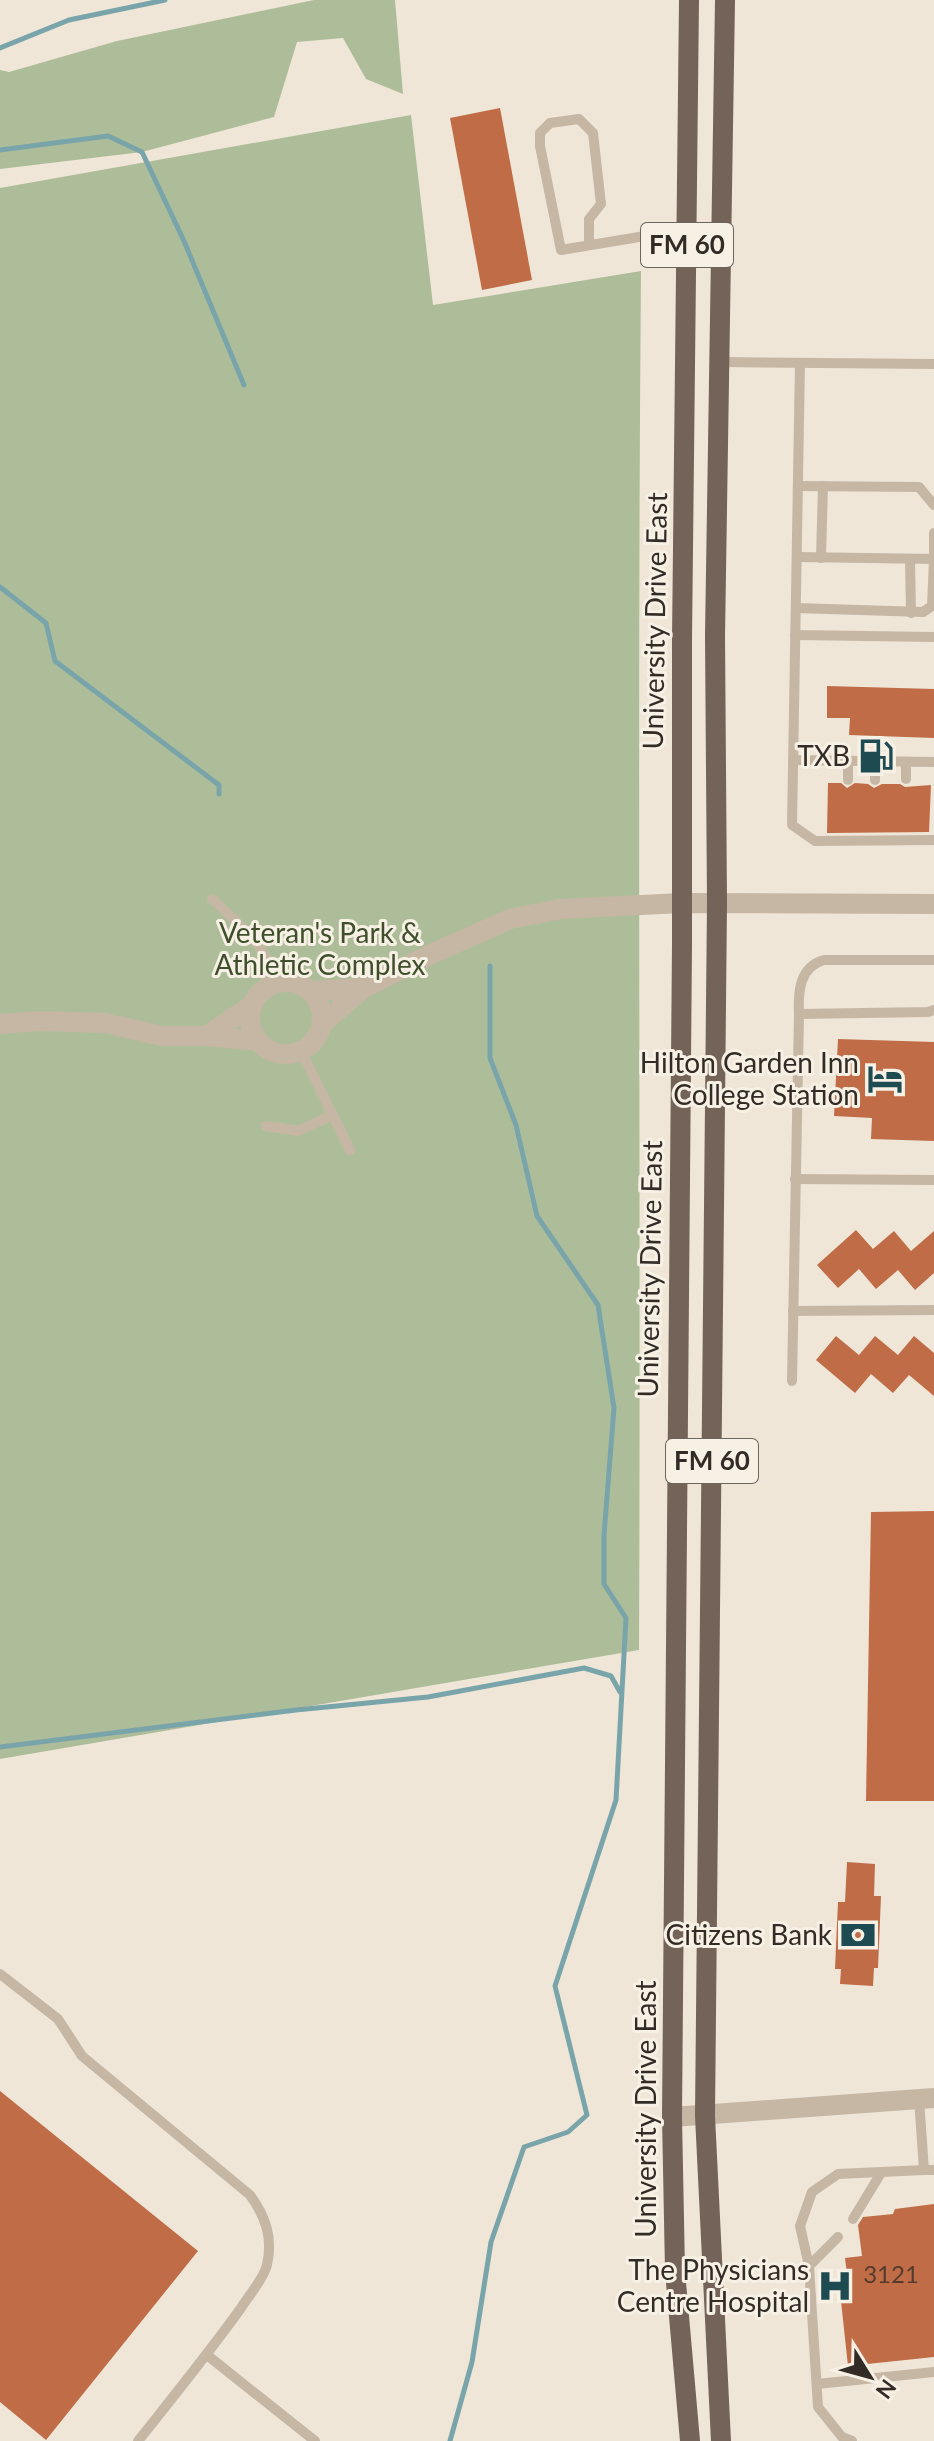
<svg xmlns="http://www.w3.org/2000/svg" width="934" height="2441" font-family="Lato,sans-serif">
<rect width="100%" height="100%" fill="#efe6d8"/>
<g fill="#aebd99">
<path d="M314,0H395L403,94L366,79L343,38L297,42L274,117L142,152L0,169V70L9,72L117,41Z"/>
<path d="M411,115L433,305L641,271C637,730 641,1190 639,1650L0,1759V188Z"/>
</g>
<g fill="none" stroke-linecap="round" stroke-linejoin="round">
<g stroke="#79a5aa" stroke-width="5">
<path d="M0,48L69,20L165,0"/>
<path d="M0,150L108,136L142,152L184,241L244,385"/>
<path d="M0,587L46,623L55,661L219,785V794"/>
<path d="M0,1747L296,1710L428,1697L584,1668L611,1676L620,1692"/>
<path d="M450,2441L472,2362L491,2242L524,2147L568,2132L587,2115L555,1986L616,1800L626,1618L604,1584V1535L614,1408L598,1305L537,1216L516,1125L490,1058V966"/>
</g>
</g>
<g fill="#bf6c47">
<path d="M500,108L532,280L482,290L450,118Z"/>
<path d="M827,686L934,689V738L849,735L850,718H827Z"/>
<path d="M828,783H841L847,788L855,783L868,784L874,788L882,784H900L905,787L931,785L929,832L827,833Z"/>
<path d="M838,1039L934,1042V1141L871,1139L872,1118L834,1116Z"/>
<path d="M856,1230L873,1249L894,1231L911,1251L934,1231V1273L915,1290L898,1270L876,1289L859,1269L838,1288L817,1265Z"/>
<path d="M836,1336L859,1355L875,1336L898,1355L914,1336L934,1353V1396L909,1375L893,1393L871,1374L855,1393L816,1360Z"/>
<path d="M934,1511V1801H866L871,1512Z"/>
<path d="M847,1862L875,1864L874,1896H881L878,1968H874L873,1986L840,1984L841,1969H835L838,1902H845Z"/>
<path d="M0,2091L198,2251L46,2440L0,2402Z"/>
<path d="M934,2204V2357L848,2366L840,2292L849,2291L845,2258L862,2256L858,2225L863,2217L893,2214L895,2209Z"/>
</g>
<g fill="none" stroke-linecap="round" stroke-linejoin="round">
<g stroke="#c6b7a5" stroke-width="10">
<path d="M589,244V219L601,204L593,133L579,119L550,123L540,133V146L561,250L669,232H688"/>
<path d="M720,362L934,364"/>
<path d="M800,363L792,825L815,841L934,840"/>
<path d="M798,486L919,487L934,505"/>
<path d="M797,557L934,559V533"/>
<path d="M821,558L823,486"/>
<path d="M910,559L911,613"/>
<path d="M796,608L923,612L932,606L934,559"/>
<path d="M795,635L934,637"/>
<path d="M793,760L934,762"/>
<path d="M906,779V762"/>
<path d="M848,780V761"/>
<path d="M875,780V761"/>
<path d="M212,899C245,929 260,941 280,982"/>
<path d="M799,1014C798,992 799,967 824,960H934"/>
<path d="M301,1051L350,1150"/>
<path d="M266,1126L298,1131L333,1115"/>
<path d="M795,1179L934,1180"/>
<path d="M793,1311L934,1310"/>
<path d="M792,1381L799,1014L928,1012L934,1010"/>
<path d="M0,1974L58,2019L82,2056L250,2195C266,2217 273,2238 267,2265C263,2280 249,2295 241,2308C208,2354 173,2397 138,2441"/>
<path d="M919,2099L924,2170H934"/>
<path d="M853,2219L881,2173"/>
<path d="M809,2266L838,2237"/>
<path d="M207,2355L315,2441"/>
<path d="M817,2384L934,2372"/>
<path d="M852,2441L842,2437L818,2407L809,2266L800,2226L812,2192L838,2174L924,2170"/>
</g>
<g stroke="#c6b7a5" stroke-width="20">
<circle cx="286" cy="1018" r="36"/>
<path d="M311,991L364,988"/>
<path d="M0,1024L39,1021L105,1023L162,1036H206L258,1041"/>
<path d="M322,1024L364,988L429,955L510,919L560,909L682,903L934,904"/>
<path d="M206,1036L252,1005"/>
<path d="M672,2117L934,2098"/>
</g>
<g stroke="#746358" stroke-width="20">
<path d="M689,0L682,639V944L672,2117L675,2271L690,2441"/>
<path d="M721,2441L705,2116L717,903L715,636L725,0"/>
</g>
</g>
<defs>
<g id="fuel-bare" transform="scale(2.76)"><path d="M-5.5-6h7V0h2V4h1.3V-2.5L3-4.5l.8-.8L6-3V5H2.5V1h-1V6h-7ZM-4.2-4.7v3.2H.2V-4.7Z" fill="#1e4a51" stroke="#f7f0e4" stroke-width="2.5" paint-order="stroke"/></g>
<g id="hotel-bare" transform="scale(2.76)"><path d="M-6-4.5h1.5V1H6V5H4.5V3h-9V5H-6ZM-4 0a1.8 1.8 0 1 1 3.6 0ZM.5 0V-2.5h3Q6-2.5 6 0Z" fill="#1e4a51" stroke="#f7f0e4" stroke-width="2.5" paint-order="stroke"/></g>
<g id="bank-bare" transform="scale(2.76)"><path d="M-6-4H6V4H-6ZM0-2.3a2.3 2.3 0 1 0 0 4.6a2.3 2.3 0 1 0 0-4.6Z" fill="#1e4a51" stroke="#f7f0e4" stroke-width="2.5" paint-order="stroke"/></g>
<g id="hospital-bare" transform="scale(2.76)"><path d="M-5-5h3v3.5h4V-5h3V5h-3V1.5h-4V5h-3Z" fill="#1e4a51" stroke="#f7f0e4" stroke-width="2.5" paint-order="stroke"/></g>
</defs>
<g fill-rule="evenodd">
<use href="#fuel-bare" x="876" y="756"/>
<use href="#hotel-bare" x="885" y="1079"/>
<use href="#bank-bare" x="858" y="1935"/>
<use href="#hospital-bare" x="835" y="2286"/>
</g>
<g text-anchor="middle" stroke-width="6" stroke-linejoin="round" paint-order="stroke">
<g font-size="24" fill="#553b2e">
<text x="891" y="2283">3121</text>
</g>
<g fill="#f7f0e4" stroke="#6d665f" stroke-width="2">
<rect x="641" y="223" width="92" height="44" rx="6"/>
<rect x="666" y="1439" width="92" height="44" rx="6"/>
</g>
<g font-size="26" font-weight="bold" fill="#322b26">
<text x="687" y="254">FM 60</text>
<text x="712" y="1470">FM 60</text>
</g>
<g font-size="28" fill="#322b26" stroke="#f7f0e4">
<text transform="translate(655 621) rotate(-89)" y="10">University Drive East</text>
<text transform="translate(650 1269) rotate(-89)" y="10">University Drive East</text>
<text transform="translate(646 2109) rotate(-90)" y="10">University Drive East</text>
</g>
<g font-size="28" fill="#322b26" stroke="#f7f0e4" text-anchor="end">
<text x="850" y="766">TXB</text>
<text x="859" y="1073">Hilton Garden Inn<tspan x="859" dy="32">College Station</tspan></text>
<text x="832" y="1945">Citizens Bank</text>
<text x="809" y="2280">The Physicians<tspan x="809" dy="32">Centre Hospital</tspan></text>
</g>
<g font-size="28" fill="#3f4f2b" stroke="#f7f0e4">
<text x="320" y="943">Veteran's Park &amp;<tspan x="320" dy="32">Athletic Complex</tspan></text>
</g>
</g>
<g transform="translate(870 2377) rotate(127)" stroke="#f7f0e4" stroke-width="6" paint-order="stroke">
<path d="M0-6L14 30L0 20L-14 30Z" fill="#322b26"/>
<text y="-12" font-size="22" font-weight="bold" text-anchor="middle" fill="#322b26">N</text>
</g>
</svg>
